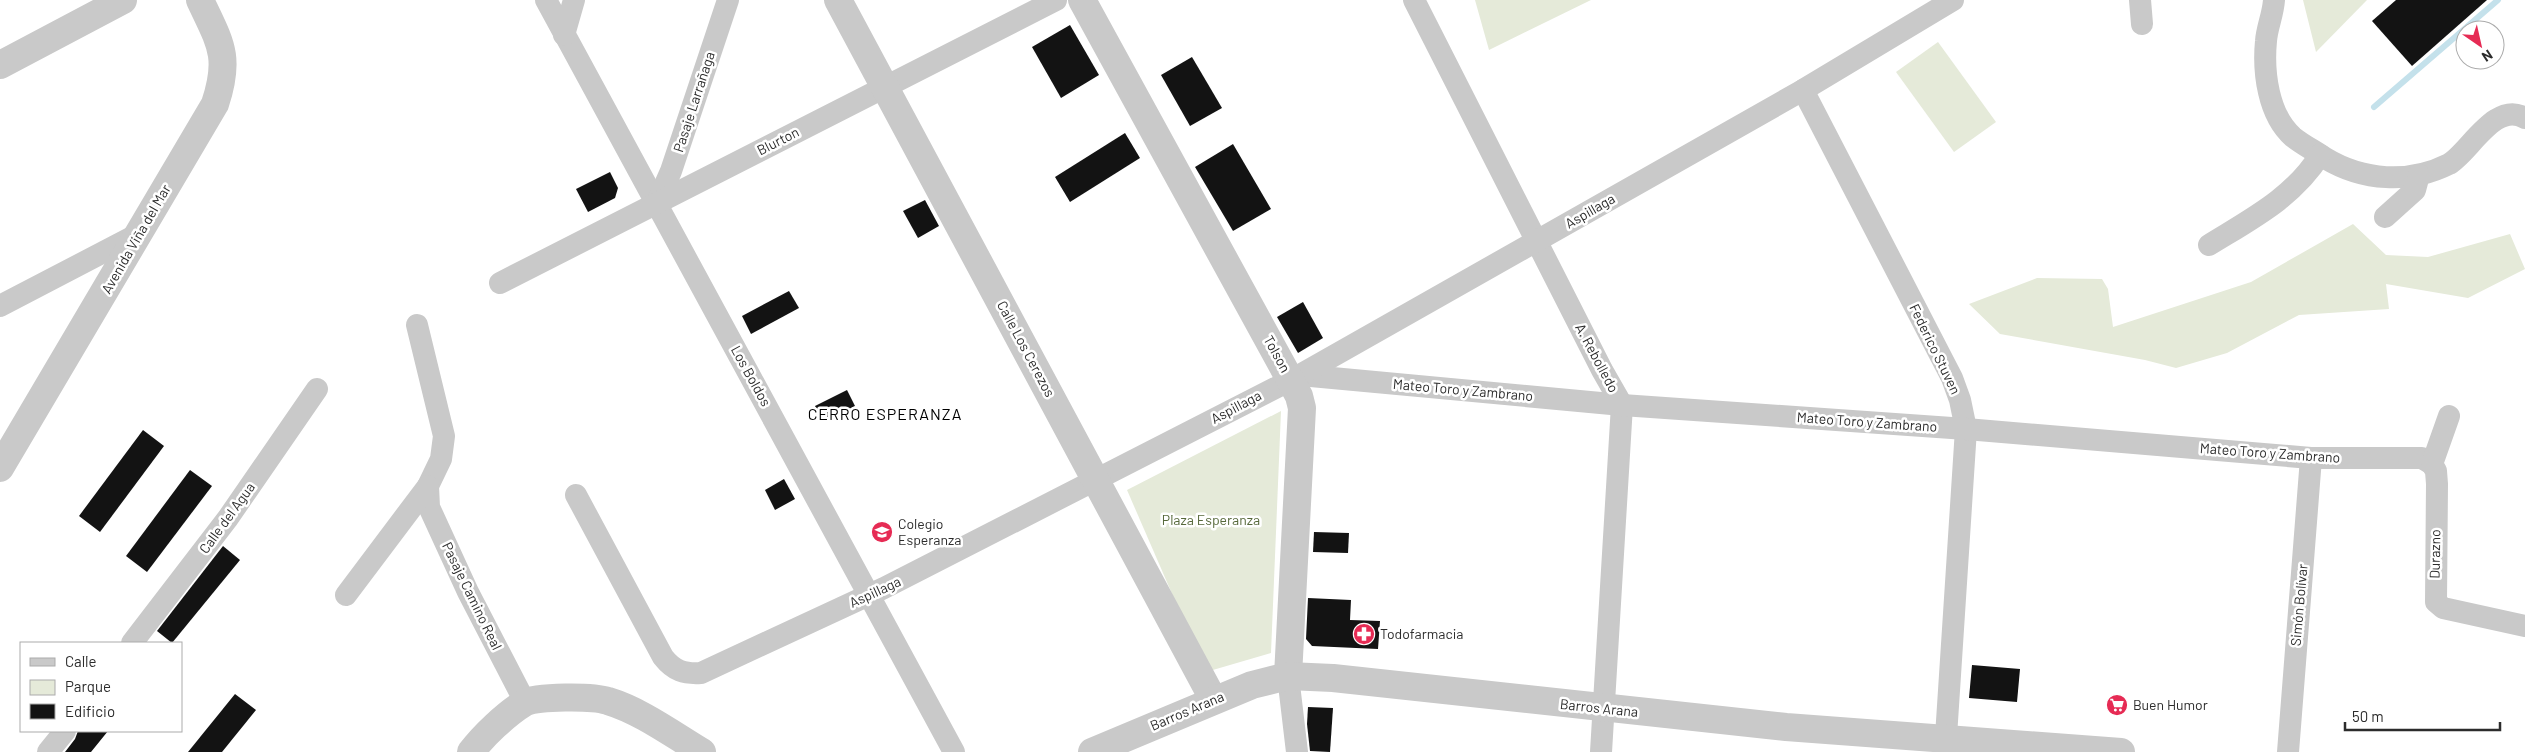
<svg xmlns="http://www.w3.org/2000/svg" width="2525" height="752" font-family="Barlow,sans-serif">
<rect width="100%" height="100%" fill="#fff"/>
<g fill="#e5ead9">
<path d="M1475,0H1591L1489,50Z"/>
<path d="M2303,0H2367L2316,52Z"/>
<path d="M1938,42L1996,122L1954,152L1896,72Z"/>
<path d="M2353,224L2386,255L2428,257L2510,234L2525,269L2468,298L2386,284L2389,309L2299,315L2227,353L2176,368L2145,360L2000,334L1969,304L2037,278L2102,279L2108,289L2113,327L2251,282Z"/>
<path d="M1281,411L1271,653L1206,672L1127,490Z"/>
</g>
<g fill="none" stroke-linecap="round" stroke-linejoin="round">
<path stroke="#c4e1eb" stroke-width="6" d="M2374,107L2498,0"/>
</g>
<g fill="#131313">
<path d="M2396,0H2487L2412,66L2372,21Z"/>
<path d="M1070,25L1099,75L1061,98L1032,47Z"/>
<path d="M1192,57L1222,108L1190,126L1161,75Z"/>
<path d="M1125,133L1140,158L1070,202L1055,177Z"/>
<path d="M1233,144L1271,209L1233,231L1195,167Z"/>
<path d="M610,172L618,188L615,198L588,212L576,189Z"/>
<path d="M925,200L939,226L918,238L903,211Z"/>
<path d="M789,291L799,308L751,334L742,316Z"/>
<path d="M1303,302L1323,338L1298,353L1277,317Z"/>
<path d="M847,390L855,406L823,422L815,406Z"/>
<path d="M143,430L164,446L100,532L79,516Z"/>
<path d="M190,470L212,486L147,572L126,556Z"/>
<path d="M784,479L795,499L775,510L765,490Z"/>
<path d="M1314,532L1349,533L1348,553L1313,552Z"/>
<path d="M223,546L240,560L172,643L157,631Z"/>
<path d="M1308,598L1351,600L1350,620L1380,621L1378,649L1312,646L1306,639Z"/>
<path d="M1972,665L2020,669L2017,702L1969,698Z"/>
<path d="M235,694L256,710L222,752H188Z"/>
<path d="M1308,707L1333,708L1330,752L1310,751L1307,724Z"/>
<path d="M78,731H108L91,752H65L75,739Z"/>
</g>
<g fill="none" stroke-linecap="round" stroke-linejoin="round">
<g stroke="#c9c9c9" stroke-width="22">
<path d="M546,0L954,752"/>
<path d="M1414,0L1602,370L1622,405L1601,752"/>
<path d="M2140,0L2142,24"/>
<path d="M2274,0C2273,15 2267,27 2266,41C2263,72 2268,115 2293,137C2303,145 2315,151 2325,158C2363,181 2409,184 2449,164C2469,153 2495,100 2525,118"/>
<path d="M564,35L574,0"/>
<path d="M1803,90L1952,378L1960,400L1966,429L1945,752"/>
<path d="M657,203L671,171L728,0"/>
<path d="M2385,217L2415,190L2419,175"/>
<path d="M2209,245C2251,219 2293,198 2320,155"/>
<path d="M500,283L1056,0"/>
<path d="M0,306L140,233"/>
<path d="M417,325L444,436L441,459L428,486L429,507L468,592L525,702"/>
<path d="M1300,375L1622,405L1966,429L2311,458H2422L2432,464"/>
<path d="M2449,416L2432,464L2436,471L2437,484L2436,602L2443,608L2525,626"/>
<path d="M576,495L663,657C674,671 684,674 701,673L884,588L1291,380L1803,90L1953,0"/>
<path d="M346,595L428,486"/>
<path d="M132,643L228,518L317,389"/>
<path d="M1288,676L1297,752"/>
<path d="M48,752L65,731"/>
<path d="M2288,752L2311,458"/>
</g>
<g stroke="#c9c9c9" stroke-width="28">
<path d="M838,0L1213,699"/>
<path d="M1082,0L1299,396L1302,408L1288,676"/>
<path d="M0,65L123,0"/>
<path d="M0,468L215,104C231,56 220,43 200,0"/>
<path d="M471,752C483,736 506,714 524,703C537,696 593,696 608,701C641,711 672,734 702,752"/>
<path d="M1092,752L1252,685L1288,676L1333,678L1786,727L2121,752"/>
</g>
</g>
<defs>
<g id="school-disc" transform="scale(1.125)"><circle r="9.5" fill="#e62b54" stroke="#fff"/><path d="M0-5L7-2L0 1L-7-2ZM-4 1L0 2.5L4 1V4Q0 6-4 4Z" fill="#fff"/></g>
<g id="pharmacy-disc" transform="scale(1.125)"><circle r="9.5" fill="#e62b54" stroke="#fff"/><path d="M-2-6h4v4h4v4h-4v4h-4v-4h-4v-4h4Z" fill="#fff"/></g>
<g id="supermarket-disc" transform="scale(1.125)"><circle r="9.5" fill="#e62b54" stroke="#fff"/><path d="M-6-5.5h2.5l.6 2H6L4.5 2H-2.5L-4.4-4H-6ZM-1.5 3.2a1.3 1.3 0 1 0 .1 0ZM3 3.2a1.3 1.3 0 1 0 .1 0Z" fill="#fff"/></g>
</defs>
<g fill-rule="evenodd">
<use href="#school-disc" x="882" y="532"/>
<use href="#pharmacy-disc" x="1364" y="634"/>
<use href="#supermarket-disc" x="2117" y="705"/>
</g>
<g text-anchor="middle" stroke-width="5" stroke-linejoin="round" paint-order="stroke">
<g font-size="14" fill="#2c2c2c" stroke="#fff">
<text transform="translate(694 102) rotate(-72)" y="5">Pasaje Larrañaga</text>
<text transform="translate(778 141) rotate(-27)" y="5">Blurton</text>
<text transform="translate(1590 211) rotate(-30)" y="5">Aspillaga</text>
<text transform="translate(136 239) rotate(-60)" y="5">Avenida Viña del Mar</text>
<text transform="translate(1026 349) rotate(62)" y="5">Calle Los Cerezos</text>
<text transform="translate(1935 349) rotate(64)" y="5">Federico Stuven</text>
<text transform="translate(1277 354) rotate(61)" y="5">Tolson</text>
<text transform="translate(1597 358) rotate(62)" y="5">A. Rebolledo</text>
<text transform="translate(751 376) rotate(61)" y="5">Los Boldos</text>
<text transform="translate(1463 390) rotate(5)" y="5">Mateo Toro y Zambrano</text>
<text transform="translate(1236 407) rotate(-28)" y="5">Aspillaga</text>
<text transform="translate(1867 422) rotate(4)" y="5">Mateo Toro y Zambrano</text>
<text transform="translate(2270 453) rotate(4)" y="5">Mateo Toro y Zambrano</text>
<text transform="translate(227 518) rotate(-54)" y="5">Calle del Agua</text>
<text transform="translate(2435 554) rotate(-89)" y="5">Durazno</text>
<text transform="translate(875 592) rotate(-25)" y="5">Aspillaga</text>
<text transform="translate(472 596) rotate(64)" y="5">Pasaje Camino Real</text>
<text transform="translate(2299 605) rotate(-85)" y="5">Simón Bolívar</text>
<text transform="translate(1599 708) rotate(6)" y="5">Barros Arana</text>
<text transform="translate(1187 711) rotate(-23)" y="5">Barros Arana</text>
</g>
<g font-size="14" fill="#56683a" stroke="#fff">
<text x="1211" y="525">Plaza Esperanza</text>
</g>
<g font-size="14" fill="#2c2c2c" stroke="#fff" text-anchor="start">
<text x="898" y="529">Colegio<tspan x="898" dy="16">Esperanza</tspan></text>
<text x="1380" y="639">Todofarmacia</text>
<text x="2133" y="710">Buen Humor</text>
</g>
<g font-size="16" letter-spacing="1" fill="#000" stroke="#fff">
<text x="885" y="420">CERRO ESPERANZA</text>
</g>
</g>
<rect x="20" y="642" width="162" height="90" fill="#ffffff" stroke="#ababab"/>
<rect x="30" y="658" width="25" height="8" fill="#c9c9c9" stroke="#ababab"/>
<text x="65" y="667" font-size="15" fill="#2c2c2c">Calle</text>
<rect x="30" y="680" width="25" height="15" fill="#e5ead9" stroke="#ababab"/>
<text x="65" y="692" font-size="15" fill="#2c2c2c">Parque</text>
<rect x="30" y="704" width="25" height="15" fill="#131313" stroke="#ababab"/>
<text x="65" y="717" font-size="15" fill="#2c2c2c">Edificio</text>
<g transform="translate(2480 45) rotate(146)"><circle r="24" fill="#ffffff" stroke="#ababab"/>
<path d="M0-4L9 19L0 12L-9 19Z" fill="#e62b54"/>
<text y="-8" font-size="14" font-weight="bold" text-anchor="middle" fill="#2c2c2c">N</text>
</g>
<path d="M2345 722v8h155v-8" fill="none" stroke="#2c2c2c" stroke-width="2.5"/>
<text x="2352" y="722" font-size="15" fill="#2c2c2c" stroke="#ffffff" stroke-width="4" paint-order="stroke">50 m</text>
</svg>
